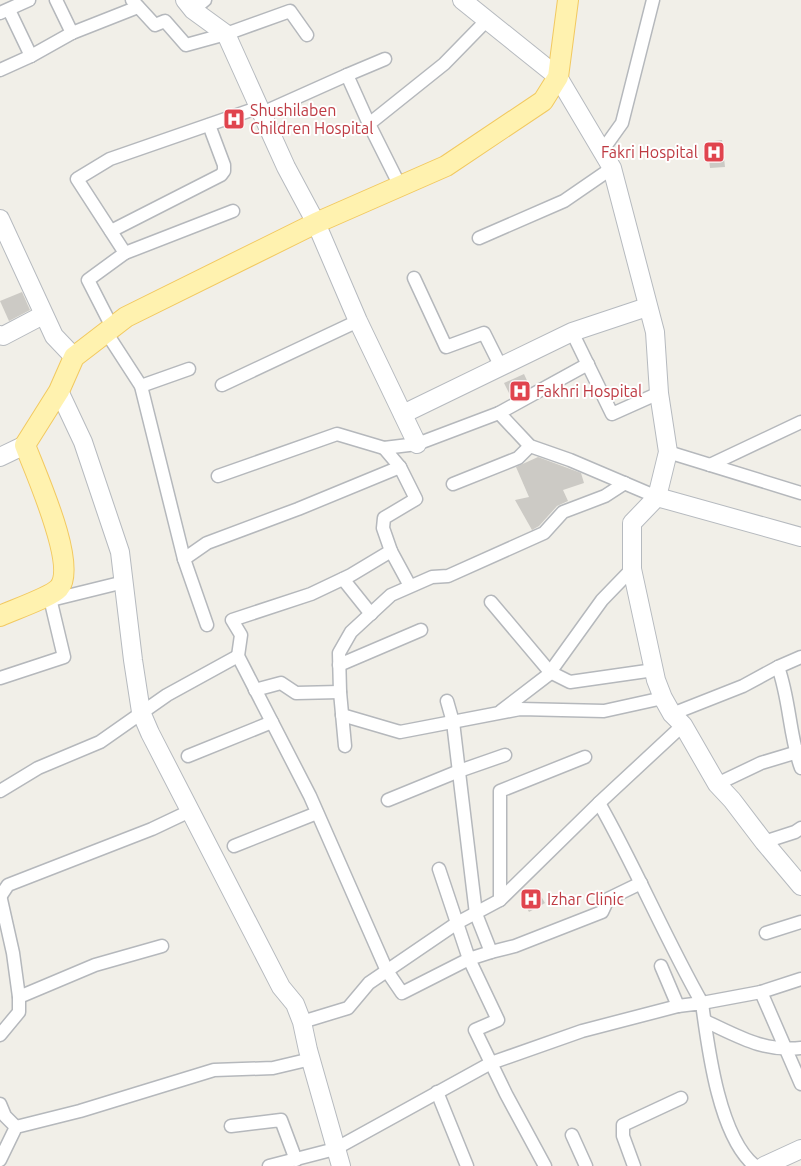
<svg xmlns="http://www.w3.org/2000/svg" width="801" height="1166" font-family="Ubuntu,sans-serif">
<rect width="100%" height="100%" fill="#f1efe8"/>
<g fill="#cccac5">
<path d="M722,140L725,167L710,168L707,142Z"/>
<path d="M22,292L30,310L9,321L0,301Z"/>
<path d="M524,374L530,387L511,397L504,383Z"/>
<path d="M538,457L581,473L584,483L563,490L568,501L557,506L539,526L532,530L515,500L529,497L516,467Z"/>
<path d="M536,888L545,903L529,912L521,897Z"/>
</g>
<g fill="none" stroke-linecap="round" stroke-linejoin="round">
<g stroke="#b5b8bc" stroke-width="15">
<g id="street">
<path d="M56,0L72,33"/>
<path d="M132,0L155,25L165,21L186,45L226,34L290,11L307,35"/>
<path d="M9,10L31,56"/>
<path d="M193,10L205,0"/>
<path d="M0,13L29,0"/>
<path d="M0,70L31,56L72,33L138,7"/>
<path d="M347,75L385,59"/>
<path d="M262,113L347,75L369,124"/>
<path d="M602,151L622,123L653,0"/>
<path d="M400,186L369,124L444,64L487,20"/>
<path d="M111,231L221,175L224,171V165L209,125"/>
<path d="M479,238L564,201L612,168"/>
<path d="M125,253L77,179L110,159L260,107"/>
<path d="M414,278L446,347L484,333L501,367"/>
<path d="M112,327L88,280L125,253L233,211"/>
<path d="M106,332L141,386L184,559L207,625"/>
<path d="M572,332L612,414L659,393"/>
<path d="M222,385L358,321"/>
<path d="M141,386L189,369"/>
<path d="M499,413L530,446L570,460L657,497"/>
<path d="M668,452L801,493"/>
<path d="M710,465L801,422"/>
<path d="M218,476L337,434L384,448"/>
<path d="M453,484L518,458L530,446"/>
<path d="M391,551L383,528L384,518L416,499L400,467L384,448L417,444L499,413L588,364"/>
<path d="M184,559L207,543L298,509L400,467"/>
<path d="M343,579L371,614"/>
<path d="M410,586L391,551L351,575L311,594L232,620L241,635L238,656L310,796L387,971L402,993L469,959L491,952L515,946L602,912L608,899L641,883"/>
<path d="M51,600L124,582"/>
<path d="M491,602L550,672L570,682L654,670"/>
<path d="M339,665L421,630"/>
<path d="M778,667C790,700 789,735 801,768"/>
<path d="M0,678L64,657L49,594"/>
<path d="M255,690L281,683L296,693L340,692"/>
<path d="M447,701L453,722L476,914L491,952"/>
<path d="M501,711L548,675L602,600L632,569"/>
<path d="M672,714L743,686L778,667L801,657"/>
<path d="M342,715L400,732L520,709L604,711L663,698"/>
<path d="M345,746L340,692L339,653L351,632L391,595L432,577L448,576L544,533L563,512L605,496L625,483"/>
<path d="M188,756L272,722"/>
<path d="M717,784L761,763L801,751"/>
<path d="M0,791L38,768L100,742L167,695L238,656"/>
<path d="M388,800L459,771L505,755"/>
<path d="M599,803C636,868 665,938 702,1003L761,992L801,979"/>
<path d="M764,842L795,832L801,828"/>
<path d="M234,846L317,813"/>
<path d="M439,869L469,959L498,1020L475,1030L506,1094L545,1166"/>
<path d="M0,895L13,953L19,997V1012L0,1035"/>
<path d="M0,897L8,885L152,829L190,811"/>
<path d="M500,900V791L585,757"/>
<path d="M766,933L801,922"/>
<path d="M661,966L678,1006"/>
<path d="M761,992L801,1084"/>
<path d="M19,997L95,965L162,946"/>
<path d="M705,1021C738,1036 763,1052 801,1048"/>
<path d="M302,1022L348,1008L369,983L457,923L500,900L599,803L683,725"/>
<path d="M437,1092L467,1166"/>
<path d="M0,1104L5,1116L16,1127"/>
<path d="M231,1126L281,1120L296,1160"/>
<path d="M572,1135L586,1166"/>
<path d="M0,1160L16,1127L80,1111L214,1070L273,1068L311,1059"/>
<path d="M269,1166L335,1149L491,1063L582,1031L678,1006L702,1003C708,1048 719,1137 755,1166"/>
<path d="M634,1166L623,1136V1125L681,1098"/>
</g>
</g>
<g stroke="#b6babf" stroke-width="20">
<g id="secondary">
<path d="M185,0L193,10L226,34L286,167L316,223L358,321L417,444"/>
<path d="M462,0L558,77L612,168L655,332L659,393L668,452L657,497L632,523V569L656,680L663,698L672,714L683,725L717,784L732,800L764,842L801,886"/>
<path d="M0,219L54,336L74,357"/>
<path d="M0,335L3,336L43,315"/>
<path d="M59,391L83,442L120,552L133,660L141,712L150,733L281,987L295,1004L302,1022L308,1050L341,1166"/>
<path d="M403,414L572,332L647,307"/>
<path d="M0,457L25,445"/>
<path d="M657,497L801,537"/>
<path d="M764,1166L801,1149"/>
</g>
</g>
<g stroke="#f2c960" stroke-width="22">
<path id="primary" d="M0,616C13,610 51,597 59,588C78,565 35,472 25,445L59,391L74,357L126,317L316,223L446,166L543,101L558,77L568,0"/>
</g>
<use href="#street" stroke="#fff" stroke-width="12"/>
<use href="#secondary" stroke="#fff" stroke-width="18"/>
<use href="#primary" stroke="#fff2af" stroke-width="20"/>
</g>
<defs>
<g id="hospital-square" transform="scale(1.125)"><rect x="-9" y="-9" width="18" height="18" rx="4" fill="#e0444e" stroke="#fff"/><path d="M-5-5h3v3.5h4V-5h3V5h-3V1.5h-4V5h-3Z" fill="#fff"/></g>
</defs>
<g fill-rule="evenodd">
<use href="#hospital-square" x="234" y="119"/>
<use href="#hospital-square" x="714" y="152"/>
<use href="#hospital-square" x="520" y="391"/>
<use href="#hospital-square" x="531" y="899"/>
</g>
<g text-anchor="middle" stroke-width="4" stroke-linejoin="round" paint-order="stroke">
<g font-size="16" fill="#be3a42" stroke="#fff" text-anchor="start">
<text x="250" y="116">Shushilaben<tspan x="250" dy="18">Children Hospital</tspan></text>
<text x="698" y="158" text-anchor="end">Fakri Hospital</text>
<text x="536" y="397">Fakhri Hospital</text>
<text x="547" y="905">Izhar Clinic</text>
</g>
</g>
</svg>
